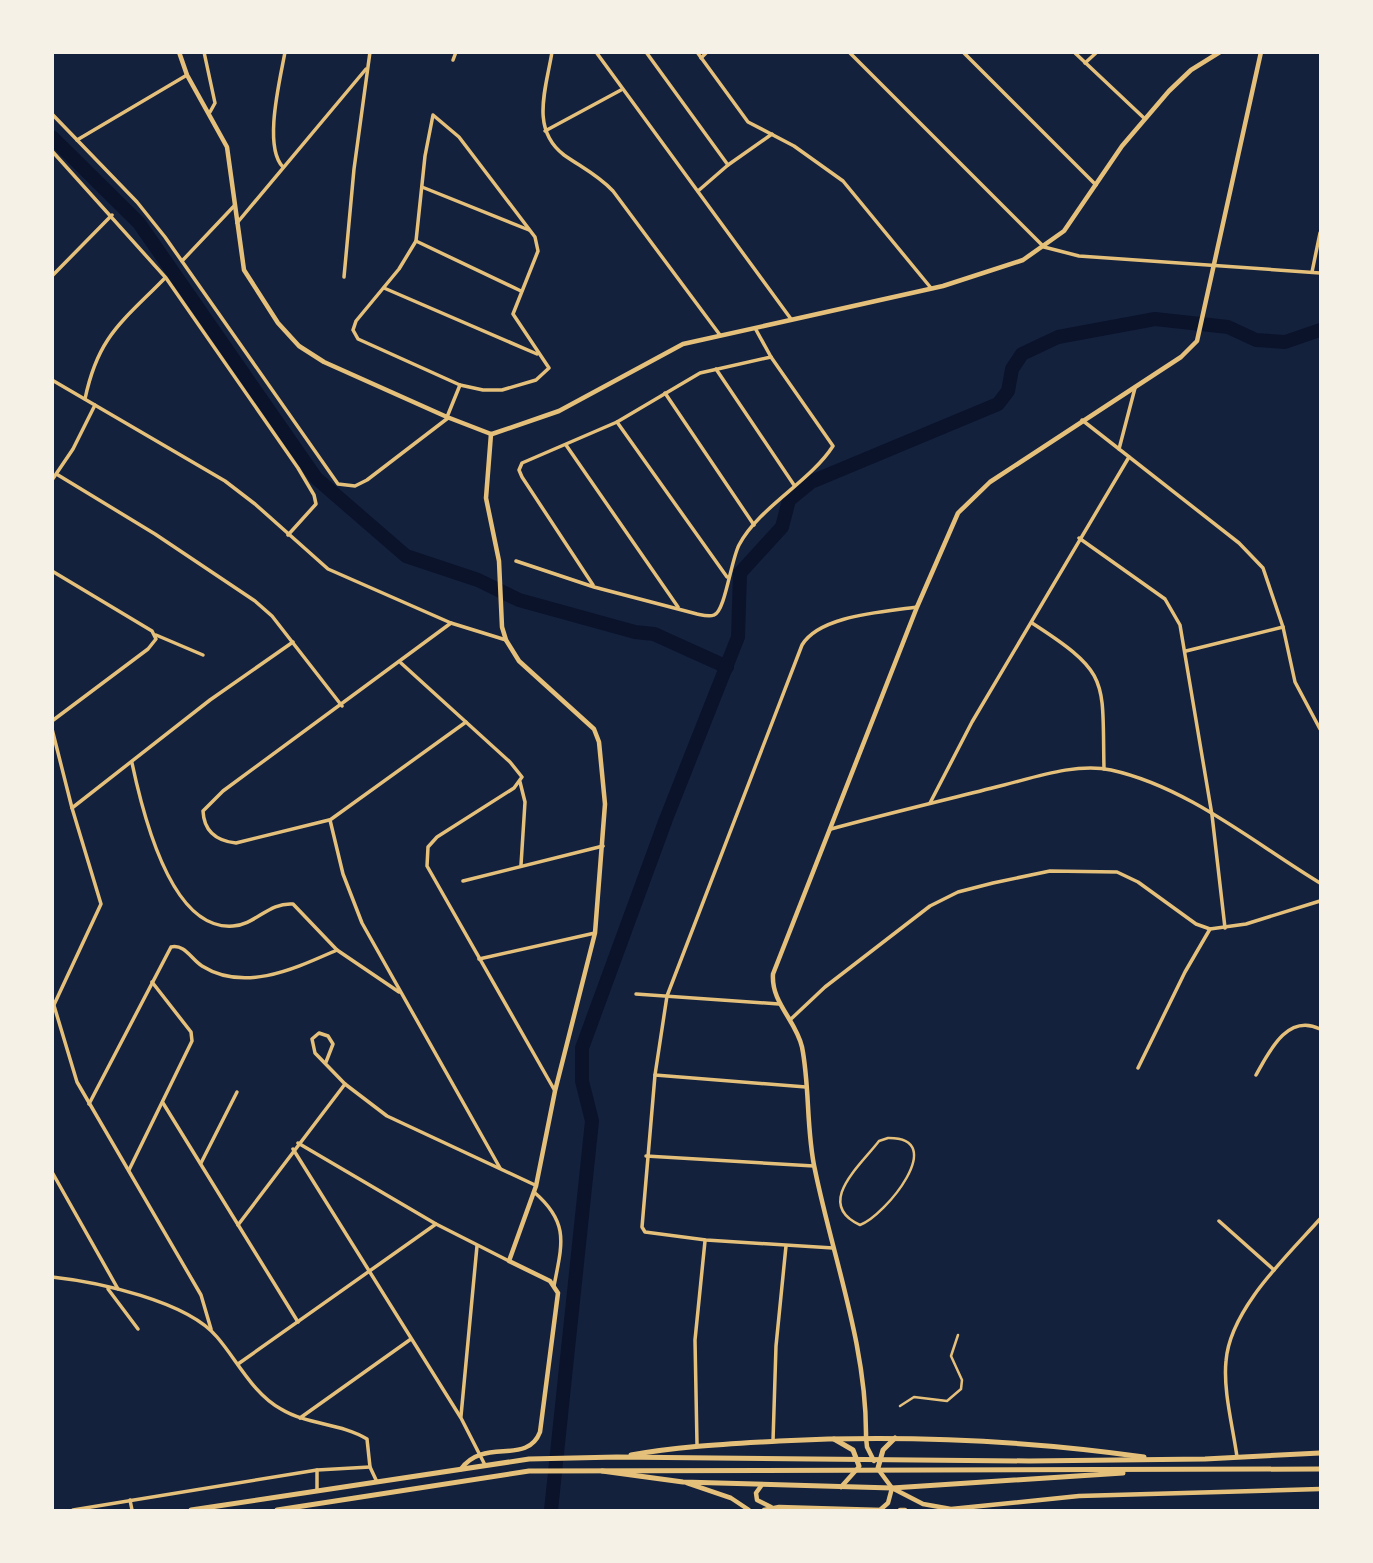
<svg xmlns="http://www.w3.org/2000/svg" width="1373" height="1563" font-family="Montserrat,sans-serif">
<rect width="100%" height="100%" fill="#14213d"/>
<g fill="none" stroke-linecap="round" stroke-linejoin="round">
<g stroke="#0b132b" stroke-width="14">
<path d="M52,137L139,223L316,478L406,556L478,580L519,600L635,632L654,634L727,667"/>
<path d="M551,1510L592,1121L582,1081V1048L666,819L738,637L740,573L782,527L789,500L811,482L998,404L1008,391L1012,369L1022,354L1058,337L1155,319L1228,327L1256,340L1285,342L1320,330"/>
</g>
<g stroke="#e5c07b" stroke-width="2.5">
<path d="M888,1138C950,1137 885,1216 860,1225C814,1204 860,1166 879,1141Z"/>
<path d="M900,1406L914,1397L947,1401L961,1389L962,1380L951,1356L958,1335"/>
</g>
<g stroke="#e5c07b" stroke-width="3.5">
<path d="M204,52L215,103L210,112"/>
<path d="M552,52C546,89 530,129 564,155C581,167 598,175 613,191L720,335"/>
<path d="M596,52L791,319"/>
<path d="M646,52L728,165"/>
<path d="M697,52L748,122L794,146L843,181L931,288"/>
<path d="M849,52L1044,247L1079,256L1320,273"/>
<path d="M963,52L1096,185"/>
<path d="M1074,52L1144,118"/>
<path d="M701,58L707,52"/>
<path d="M453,60L456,52"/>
<path d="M1085,63L1097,52"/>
<path d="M52,114L137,202L165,237L338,484L355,486L367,480L448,418"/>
<path d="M433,115L459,137L535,237L538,251L513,314L549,368L536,380L502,390H483L460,385L358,339L353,330L356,321L399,269L416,241L425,156Z"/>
<path d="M545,131L621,90"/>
<path d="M77,140L187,75"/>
<path d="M52,151L166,278L298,468L314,495L316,504L288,535"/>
<path d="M283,167C263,147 280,80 285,52"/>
<path d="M422,187L529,230"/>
<path d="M698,191L728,165L772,134"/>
<path d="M237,223L366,69"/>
<path d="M416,241L521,291"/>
<path d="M182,261L235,205"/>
<path d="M1312,272L1320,233"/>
<path d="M52,276L112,215"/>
<path d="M344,277L354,169L370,52"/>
<path d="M384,288L537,354"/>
<path d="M716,369L794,485"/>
<path d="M52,380L225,481L255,504L328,569L451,623L506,640"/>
<path d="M665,393L754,525"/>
<path d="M85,399C98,336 122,322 165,278"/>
<path d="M447,417L460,385"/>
<path d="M1082,420L1239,543L1263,568L1283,627L1295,682L1320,729"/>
<path d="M617,422L727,577"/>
<path d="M566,445L678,607"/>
<path d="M1119,449L1135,388"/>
<path d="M58,475L155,534L255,601L272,616L342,706"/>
<path d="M52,480L73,449L95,405"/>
<path d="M1079,538L1165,599L1180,625L1212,815L1225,928"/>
<path d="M516,561L594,587L697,614C702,615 709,617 714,615C725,612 731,560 739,545C759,507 810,482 833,446L771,357L755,328"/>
<path d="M52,571L152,631L156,639L148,649L52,721"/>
<path d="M593,585L522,477L519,470L522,463L617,422L700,373L771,357"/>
<path d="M1032,623C1111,674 1102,679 1104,769"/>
<path d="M156,635L203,655"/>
<path d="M1186,651L1283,627"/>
<path d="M401,663L510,762L522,777L514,788L437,837L428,847L427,866L555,1091"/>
<path d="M466,722L330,820L343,874L362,923L500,1168"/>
<path d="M52,729L72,808L101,904L52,1009"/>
<path d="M132,763C142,810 170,931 233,926C255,925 269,902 293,904L337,950L399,992"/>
<path d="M520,782L525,802L521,865"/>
<path d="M930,803L972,722L1129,457"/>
<path d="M72,808L210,700L293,642"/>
<path d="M329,820L236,843C217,841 204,832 203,811L223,791L451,623"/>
<path d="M831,829C886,814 941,801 996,787C1030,779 1075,762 1111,770C1188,787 1254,843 1320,883"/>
<path d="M463,881L603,846"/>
<path d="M479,959L595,933"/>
<path d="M636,994L779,1004"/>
<path d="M52,999L77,1082L201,1295L211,1329"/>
<path d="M791,1019L825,987L930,906L958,892L993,883L1050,871L1117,872L1138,882L1196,924L1210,929"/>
<path d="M326,1062L333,1044L328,1036L319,1033L312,1039L315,1053L345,1084L387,1116L535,1185"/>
<path d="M1138,1068L1185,972L1210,929L1246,924L1320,901"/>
<path d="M655,1075L806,1087"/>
<path d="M1256,1075C1269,1052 1287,1013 1320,1029"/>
<path d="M163,1103L298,1322"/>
<path d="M89,1104L171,947C185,944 191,959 202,966C245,993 296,968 337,950"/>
<path d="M298,1143L436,1224L509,1261"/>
<path d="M293,1149L461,1418L485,1465"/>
<path d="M646,1156L814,1166"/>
<path d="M201,1163L237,1092"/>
<path d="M129,1170L192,1041L191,1032L152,982"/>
<path d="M52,1172L118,1289"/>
<path d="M534,1192C570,1223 562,1244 554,1286"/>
<path d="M1219,1221L1274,1270"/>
<path d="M238,1225L345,1084"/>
<path d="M833,1248L706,1240L645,1232L642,1227L655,1075L667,996L802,645C820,615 885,612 917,607"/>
<path d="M52,1277C98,1282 187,1301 217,1337C237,1360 253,1394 281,1409C307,1425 341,1423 367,1439L370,1467L377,1482"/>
<path d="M108,1289L138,1329"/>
<path d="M238,1364L436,1224"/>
<path d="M461,1416L477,1246"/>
<path d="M300,1418L411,1339"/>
<path d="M773,1441L776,1346L786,1246"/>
<path d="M697,1444L695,1340L705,1241"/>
<path d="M1237,1457C1233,1427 1223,1391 1226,1361C1230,1309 1287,1256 1320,1219"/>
<path d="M317,1470V1490"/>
<path d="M130,1500L132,1510"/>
<path d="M73,1510L317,1470L370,1467"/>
</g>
<g stroke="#e5c07b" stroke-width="4.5">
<path d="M179,52L187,75L227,147L244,270L278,323L299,346L324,362L447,417L491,434"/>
<path d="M492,434L559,411L683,344L943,286L1023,260L1064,231L1122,146L1169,91L1191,70L1220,52"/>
<path d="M866,1437C867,1347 833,1258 815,1170C806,1130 810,1087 802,1047C796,1020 771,1003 773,974L917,607L958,513L990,482L1181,357L1197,341L1261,52"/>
<path d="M461,1469C484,1437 527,1466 540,1432L558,1293L550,1281L509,1261L536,1186L555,1091L595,933L605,804L599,742L594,729L519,661L506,640L502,627L499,561L486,498L491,434"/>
</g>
<g stroke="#e5c07b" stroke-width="4.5">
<path d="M866,1437L867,1447L874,1461"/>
<path d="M878,1469L892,1488L923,1504L951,1509L1079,1496L1320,1489"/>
<path d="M687,1483L731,1498L749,1510"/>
<path d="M761,1486L756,1493L757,1500L771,1507"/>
<path d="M841,1487L858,1468"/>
<path d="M764,1510L779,1507L882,1510"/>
<path d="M880,1510L888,1503L892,1488"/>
<path d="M900,1510H905"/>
</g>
<g stroke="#e5c07b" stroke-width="5">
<path d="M834,1439L853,1450L859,1466"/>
<path d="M631,1455C680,1446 729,1444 779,1441C901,1435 1023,1440 1144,1457"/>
<path d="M878,1468L883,1450L895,1438"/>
<path d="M602,1471L683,1482L892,1488L1123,1473"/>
<path d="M191,1510L529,1459L617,1457L1029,1461L1205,1459L1320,1453"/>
<path d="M277,1510L529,1471L1320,1469"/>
</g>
</g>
<rect width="1373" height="1563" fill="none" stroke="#f6f1e7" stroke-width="108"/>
</svg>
